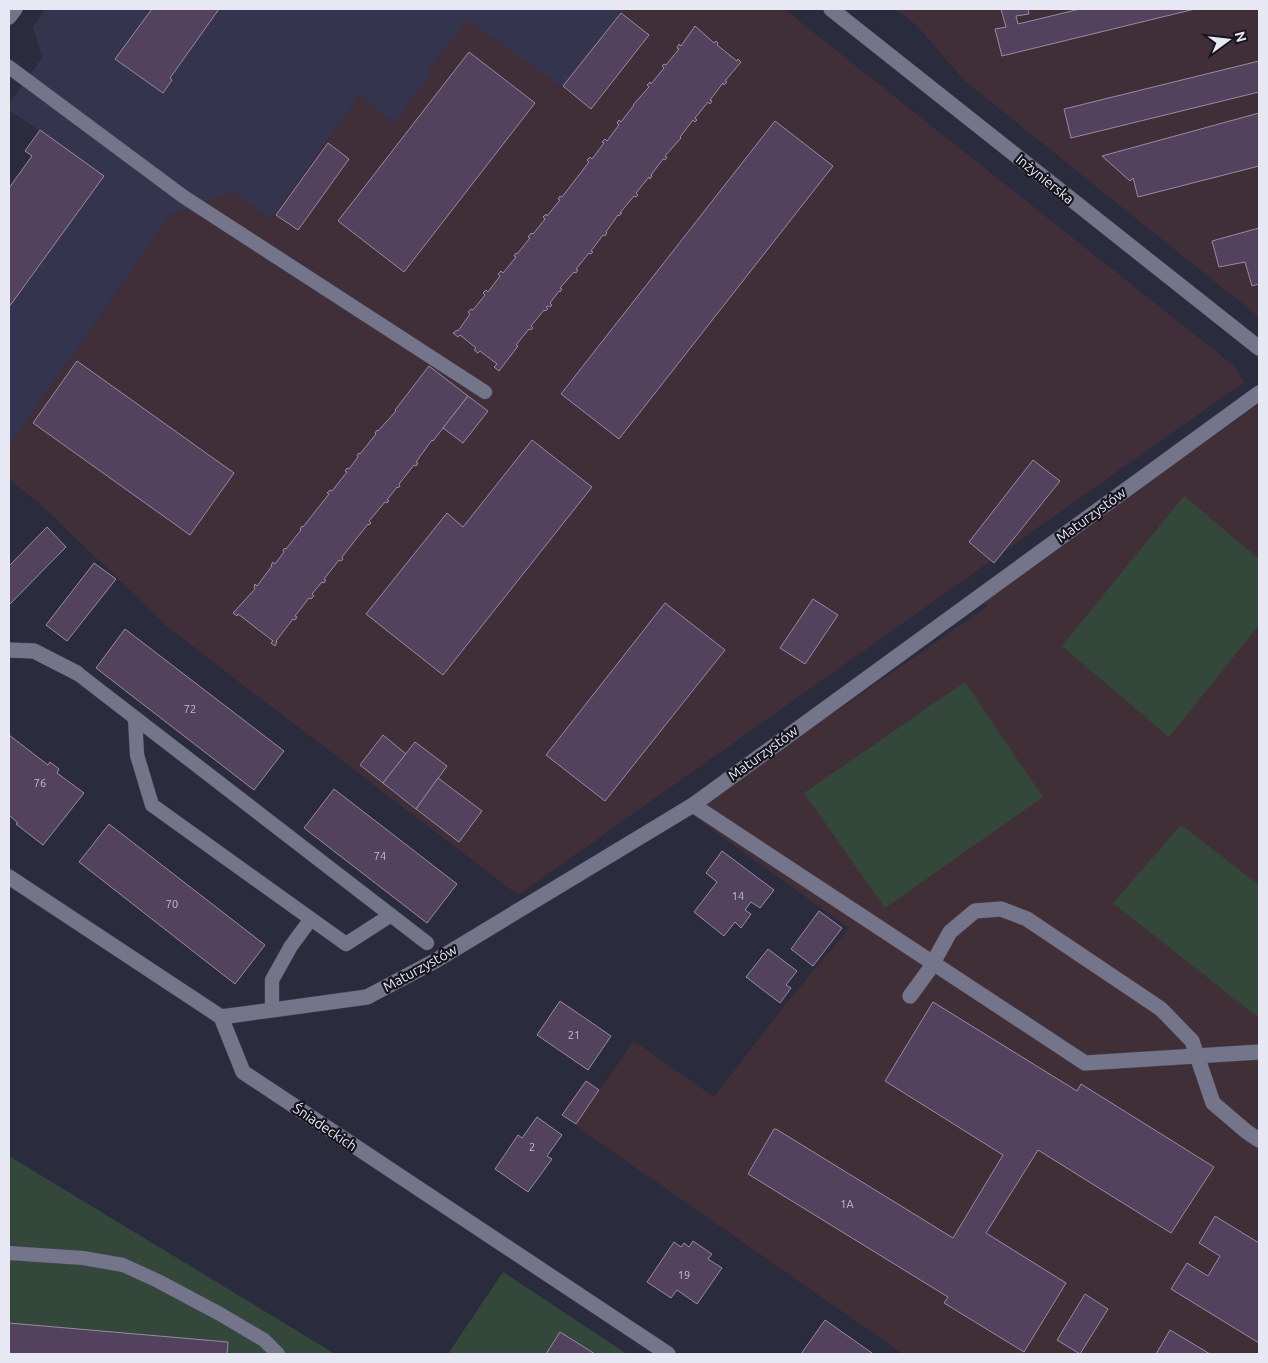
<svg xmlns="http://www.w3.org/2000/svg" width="1268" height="1363" font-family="Ubuntu,sans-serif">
<rect width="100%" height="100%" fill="#2b2b3e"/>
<path fill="#35344e" d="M45,9H624L562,87L428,78L394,123L360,95L271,219L170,215L9,447V188L31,156L25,151L40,131L9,110V104L42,58L33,27Z"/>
<g fill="#402f39">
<path d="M623,9H784L1233,365L1244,382L518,895L170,629L39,503L9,479V447L170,215L232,191L271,219L360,95L394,123L428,78V69L468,20L562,87Z"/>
<path d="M895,9H1259V317L965,81L916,25Z"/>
</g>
<path fill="#412f37" d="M1259,404V1354H903L576,1126V1124L634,1041L714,1097L784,1006L849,928L689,813L988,606L981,601Z"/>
<g fill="#33483a">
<path d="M1184,496L1259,559V625L1169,737L1062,646Z"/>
<path d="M965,682L1043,797L885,908L804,793Z"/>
<path d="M1181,825L1259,885V1018L1113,903Z"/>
<path d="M9,1156L335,1354H9Z"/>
<path d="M503,1272L627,1354H448Z"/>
</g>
<g fill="#53425e" stroke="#988ba1">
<path d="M152,9H219L170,78L172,80L163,93L115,59Z"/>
<path d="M1001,9H1028L1029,14L1016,16L1018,24L1080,9H1195L1002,56L995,29L1006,27Z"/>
<path d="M621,13L649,35L591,109L563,86Z"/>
<path d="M695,26L714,43L716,41L718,43L717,45L737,61L738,59L741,62L725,81L727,82L724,85L723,83L710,100L712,101L710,104L708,102L695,118L697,120L695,122L693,120L680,137L681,138L665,156L667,157L665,160L663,159L651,175L652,176L650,179L649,177L636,193L638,195L636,197L634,196L620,213H622L619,216L618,215L606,232L607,233L605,236L603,235L591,251L593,252L591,254L589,253L576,269L578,270L576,273L574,272L560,288L562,289L560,292L559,291L550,303L552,305L550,307L548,306L546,307L548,309L545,311L544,310L531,326L533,328L531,330L529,329L516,345L518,346L499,371L494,367L497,364L480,351L478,353L474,350L476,348L460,335L458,337L453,333L457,330L458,331L470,314L468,312L471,309L473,310L485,295L483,293L486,290L488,292L500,276L498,274L501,271L503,273L516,257L514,256L516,253L517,254L530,238L528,237L531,233L533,234L545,219L543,217L546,214L547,216L560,200L558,199L560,196L562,197L589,162L587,160L590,157L592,159L604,143L602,142L605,139L607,141L619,125L617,123L619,120L621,122L634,105H633L649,87L647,85L650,82L651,84L664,68L662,66L664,64L666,65L679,49L677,48L679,44L681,46Z"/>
<path d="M469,52L535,103L404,272L338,221Z"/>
<path d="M1259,61V92L1071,138L1064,109Z"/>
<path d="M1259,113V166L1138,197L1133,178L1130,181L1102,156Z"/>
<path d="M775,121L833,166L619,439L561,394Z"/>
<path d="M40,130L104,176L9,307V188L32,156L25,151Z"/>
<path d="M328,143L349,159L298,230L276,215Z"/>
<path d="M1259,228V284L1252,286L1245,262L1219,267L1212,241Z"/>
<path d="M77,361L234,473L190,535L33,423Z"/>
<path d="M429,366L468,396L433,441L432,440L416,462L418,463L416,466L414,465L399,484L400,486L398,488L397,487L387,500L389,501L387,503L385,502L369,521L371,523L369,525L368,524L342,557L343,559L341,561L339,560L324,579L326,580L324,583L322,582L312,594L314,596L311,599L309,598L295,616L297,617L295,620L293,619L276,641L277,642L275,646L271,643L273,641L238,614L237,616L233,613L255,589L254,587L255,584L257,586L272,566L271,565L273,562L275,564L284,552L283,550L285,548L286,549L301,530L300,529L302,526L303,527L329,494L327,493L330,490L332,491L347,472L345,471L347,468L349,469L358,457L357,455L359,453L360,454L376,434L375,433L377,430L378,431L396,411L395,410Z"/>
<path d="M468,396L488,411L463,443L443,428Z"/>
<path d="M532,440L592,487L443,675L366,614L447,513L463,527Z"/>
<path d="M1033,460L1060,481L994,563L969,542Z"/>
<path d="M47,527L66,547L9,605V566Z"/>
<path d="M94,563L116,579L67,641L46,625Z"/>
<path d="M813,599L838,615L805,664L780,648Z"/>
<path d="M665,603L725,650L605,801L546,755Z"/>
<path d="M125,629L284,751L254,790L96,668Z"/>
<path d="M9,735L48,765L50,762L59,769L57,773L84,793L43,845L16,824L18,823L10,816L9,817Z"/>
<path d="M383,735L406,754L383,783L360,765Z"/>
<path d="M415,742L447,766L416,809L383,783Z"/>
<path d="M438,778L482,811L459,842L416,809Z"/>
<path d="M334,789L457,884L427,923L304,828Z"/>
<path d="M109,824L265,945L235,984L79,862Z"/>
<path d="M722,851L774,890L760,908L751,902L745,910L751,914L741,928L735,922L724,936L694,912L717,882L706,873Z"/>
<path d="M819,911L842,928L813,966L791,949Z"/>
<path d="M768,949L797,971L786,985L791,988L780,1003L746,977Z"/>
<path d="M560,1001L611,1036L588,1070L537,1035Z"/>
<path d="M933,1002L1077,1091L1081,1084L1214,1167L1171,1233L1038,1150L986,1233L1066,1283L1024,1352L944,1303L948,1297L748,1174L774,1129H776L953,1238L1003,1155L885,1081Z"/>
<path d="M586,1081L599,1090L576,1124L562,1115Z"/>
<path d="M537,1117L562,1135L547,1156L552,1159L528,1192L495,1169L518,1135L522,1138Z"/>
<path d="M1215,1216L1259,1243V1343L1171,1289L1187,1263L1208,1276L1220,1256L1199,1243Z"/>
<path d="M693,1241L712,1254L708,1259L722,1268L697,1304L677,1290L671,1298L647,1282L674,1242L681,1247L684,1243L689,1247Z"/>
<path d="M1085,1294L1108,1309L1080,1354L1057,1340Z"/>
<path d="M825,1320L872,1353V1354H801Z"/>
<path d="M9,1323L228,1342L227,1354H9Z"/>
<path d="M1170,1330L1210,1354H1156Z"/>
<path d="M560,1332L595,1354H546Z"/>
</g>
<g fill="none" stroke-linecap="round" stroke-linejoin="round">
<g stroke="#474657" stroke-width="15">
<g id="lane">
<path d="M9,67L184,197L485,392"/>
<path d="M77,673L427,943"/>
<path d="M135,718L137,755L152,805L346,944L391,915"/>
<path d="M272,1010V980L291,946L311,919"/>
<path d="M9,1253L83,1258L123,1265L158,1281L220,1314L264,1340L278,1354"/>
</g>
</g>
<g stroke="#474657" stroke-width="16">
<g id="street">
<path d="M831,9L1259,348"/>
<path d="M9,17L15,9"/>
<path d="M9,650L34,651L77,673"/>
<path d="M693,805L1085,1063L1259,1052"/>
<path d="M9,877L221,1017L243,1072L668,1354"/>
<path d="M910,996L929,970L950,932L975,911L1001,909L1027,919L1161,1009L1192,1041L1213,1103L1247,1132L1259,1140"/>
<path d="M221,1017L367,997L435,961L693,805L1259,393"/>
</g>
</g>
<use href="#lane" stroke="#74748b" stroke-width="14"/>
<use href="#street" stroke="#74748b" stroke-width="15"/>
</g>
<g text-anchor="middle" stroke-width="4.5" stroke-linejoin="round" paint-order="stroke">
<g font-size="11" fill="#c3becf">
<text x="190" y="713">72</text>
<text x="40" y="787">76</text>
<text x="380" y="860">74</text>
<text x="738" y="900">14</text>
<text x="172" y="908">70</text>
<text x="574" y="1039">21</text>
<text x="532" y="1151">2</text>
<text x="847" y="1208">1A</text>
<text x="684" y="1279">19</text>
</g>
<g font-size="14" fill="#e8e8f5" stroke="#15141d">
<text transform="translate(1045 179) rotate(39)" y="5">Inżynierska</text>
<text transform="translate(1091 515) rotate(-36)" y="5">Maturzystów</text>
<text transform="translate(763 753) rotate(-36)" y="5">Maturzystów</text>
<text transform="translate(420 968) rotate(-29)" y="5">Maturzystów</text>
<text transform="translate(325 1127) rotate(34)" y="5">Śniadeckich</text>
</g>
</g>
<rect width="1268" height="1363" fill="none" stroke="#e8e8f5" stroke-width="20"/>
<g transform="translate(1228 40) rotate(75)" stroke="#15141d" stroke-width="4" paint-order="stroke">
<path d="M0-4L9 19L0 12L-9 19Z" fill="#e8e8f5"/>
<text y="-8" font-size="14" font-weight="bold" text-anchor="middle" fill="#e8e8f5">N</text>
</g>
</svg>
